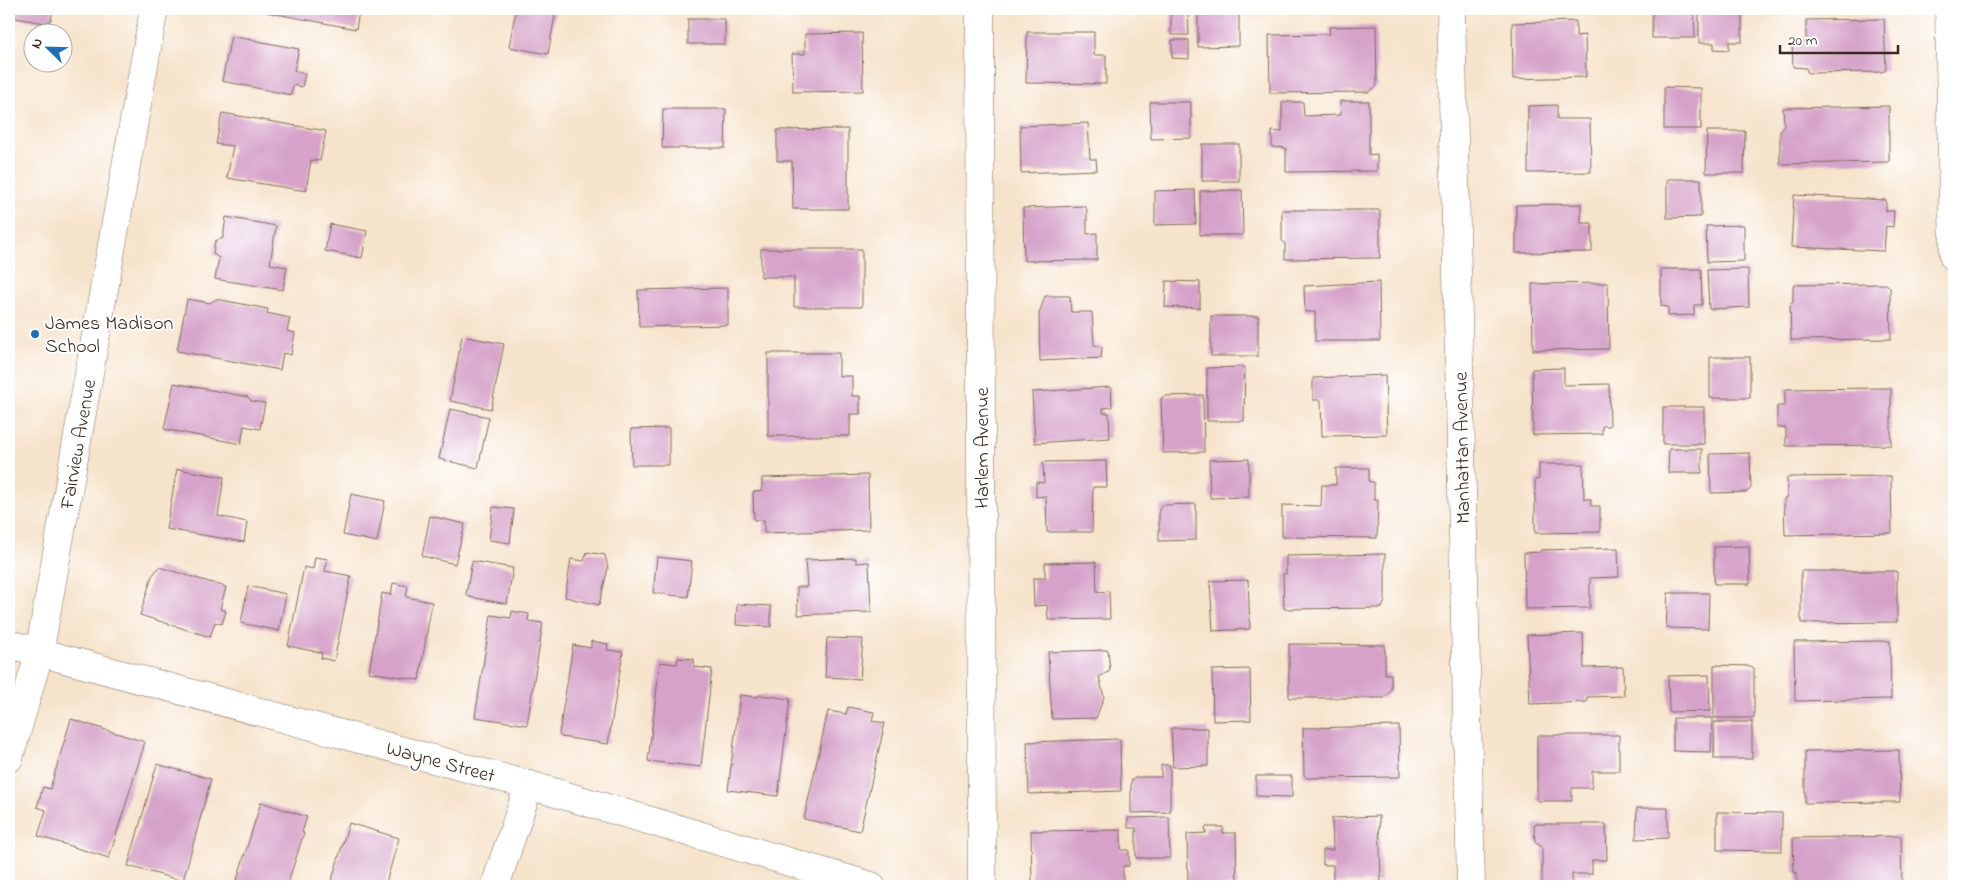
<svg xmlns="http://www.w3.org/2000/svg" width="1963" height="895" font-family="'Indie Flower',sans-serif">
<rect width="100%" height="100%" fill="#fff"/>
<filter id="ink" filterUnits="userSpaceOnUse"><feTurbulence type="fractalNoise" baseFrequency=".02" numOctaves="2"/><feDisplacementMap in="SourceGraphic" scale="10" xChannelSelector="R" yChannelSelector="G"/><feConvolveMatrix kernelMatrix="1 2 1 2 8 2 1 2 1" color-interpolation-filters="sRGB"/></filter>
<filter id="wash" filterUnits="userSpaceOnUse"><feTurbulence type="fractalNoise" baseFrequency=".0096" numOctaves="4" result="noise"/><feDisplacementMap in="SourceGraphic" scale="20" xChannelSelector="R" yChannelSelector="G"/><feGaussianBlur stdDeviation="1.12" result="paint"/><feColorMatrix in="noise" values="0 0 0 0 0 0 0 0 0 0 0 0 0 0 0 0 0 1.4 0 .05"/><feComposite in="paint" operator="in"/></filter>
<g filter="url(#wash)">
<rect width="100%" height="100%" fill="#f6e3cb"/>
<g id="blocks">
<g fill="#d6a2c9">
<path d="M9,9H53L51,20L45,23L9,17Z"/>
<path d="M250,9H370L369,14L359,12L356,29Z"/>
<path d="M516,9L556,10L548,54L509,47Z"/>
<path d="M1198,9H1239V46L1198,47Z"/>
<path d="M1652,9H1694L1695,38H1652Z"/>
<path d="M1699,9H1742V42H1729V50L1714,49V43H1699Z"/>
<path d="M1171,13H1188L1189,35H1171Z"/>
<rect x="688" y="19" width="37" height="25"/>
<path d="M1884,19L1886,70L1882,72L1808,73L1806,68L1793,67L1792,43L1806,42V20Z"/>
<path d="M1576,21V36L1585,35L1586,77L1513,79L1512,23Z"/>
<path d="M1376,26L1377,86L1369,92L1270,93L1269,35L1330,34L1329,27Z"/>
<path d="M1027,32H1094V55H1106V84L1026,83Z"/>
<path d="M862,33L863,91L793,92L792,54H805V34Z"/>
<path d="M231,36L299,49L294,71L305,74L302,87L293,85L291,95L222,81Z"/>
<path d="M1172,40H1189V59L1172,58Z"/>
<path d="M1664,87L1701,88V129H1664Z"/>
<path d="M1340,101H1369V155L1377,154V171L1286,172V148L1272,147V131L1282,132V102H1303L1304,116L1341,115Z"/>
<path d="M1150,102H1191V138L1151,139Z"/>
<path d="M1557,105V119H1590L1591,172L1528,173V106Z"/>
<path d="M1889,106V162L1780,164V132L1784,125L1783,108Z"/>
<path d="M663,109H726L725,148H662Z"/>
<path d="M222,113L326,131L320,161L311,160L306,191L227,178L233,146L216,144Z"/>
<path d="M1088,123L1090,159H1096L1097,170L1021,173L1020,126Z"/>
<path d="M848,129V209H793L792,161H777V130Z"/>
<path d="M1707,131H1745L1744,173H1706Z"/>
<rect x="1202" y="144" width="37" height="37"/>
<path d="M1667,179H1701V217L1667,218Z"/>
<path d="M1195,190L1196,224L1155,225V191Z"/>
<path d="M1242,190L1243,235H1200V191Z"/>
<path d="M1794,195L1886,200V211H1894L1893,227L1886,226L1884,251L1791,247Z"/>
<path d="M1581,204V223H1592V252L1516,253V205Z"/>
<path d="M1084,206L1087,209V234L1097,233V260L1024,261L1023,208Z"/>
<path d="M1282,210H1380V258L1285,259V244L1282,240Z"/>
<path d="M226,217L276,226L270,264L287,267L283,290L215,279L219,258L213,254L215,241L223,238Z"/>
<path d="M330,224L367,231L362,258L325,251Z"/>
<path d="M1744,225V261L1707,262L1706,226Z"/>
<path d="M761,249H862V307H794V277H761Z"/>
<path d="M1661,269H1701L1702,305H1694V315L1668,316V307L1661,306Z"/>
<path d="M1748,269L1749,307L1709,309L1707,270Z"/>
<path d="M1166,281L1200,282V308L1165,307Z"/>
<path d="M1379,282L1380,341H1315V312H1305L1304,286Z"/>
<path d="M1608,283L1609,349L1533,350L1532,284Z"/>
<path d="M1886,284L1890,287L1891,339L1791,340L1790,305L1793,302V285Z"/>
<path d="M728,288V325L639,327L638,290Z"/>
<path d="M1045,296H1070L1071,312H1092L1094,345L1102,347L1101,358L1040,361L1039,314Z"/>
<path d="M187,299L210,303L216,299L268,309L267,313L290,318L287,331L295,333L291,355L283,353L280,370L177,351Z"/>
<rect x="1211" y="316" width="47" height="40"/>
<path d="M462,336L504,344L491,409L450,401Z"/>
<path d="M768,353H839V376H852V396H860V414H850V436H768Z"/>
<rect x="1710" y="357" width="40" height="41"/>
<path d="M1245,367L1244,421H1207V368Z"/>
<path d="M1564,368V385L1609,384L1610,426H1602V434L1533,435L1532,369Z"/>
<path d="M1385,375L1387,435L1322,436L1321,400H1313V378Z"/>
<path d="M174,383L248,397L251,401L265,403L260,429L244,426L241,444L164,429Z"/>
<path d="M1111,387L1112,407L1103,408V413H1109L1110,438L1035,443L1032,392Z"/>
<path d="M1891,388V445L1786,446V428H1777V406H1785V389Z"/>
<path d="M1203,395L1204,452L1163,453L1161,399L1164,396Z"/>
<rect x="1663" y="407" width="41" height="37"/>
<path d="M450,409L489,417L478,468L439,459Z"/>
<path d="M669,428V465H632L631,429Z"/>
<path d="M1669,449H1702V473H1668Z"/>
<path d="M1750,453L1751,488L1747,492L1711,493L1710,454Z"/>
<path d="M1249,459V497L1210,498L1209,460Z"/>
<path d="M1106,461L1107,487H1093L1092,532H1047L1046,496L1036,497V482L1044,483L1043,462Z"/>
<path d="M1539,464H1583L1584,499H1591V506H1600V532L1535,533V480L1539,479Z"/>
<path d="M1336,468H1369V482H1374V500H1378L1377,538L1282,537V505L1321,506L1322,485H1336Z"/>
<path d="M177,469L224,477L218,516L247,522L244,542L166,529Z"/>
<path d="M868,475L869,530L764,533V520H754L753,492L762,491V478Z"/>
<path d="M1891,476L1892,533L1785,535L1784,498H1787V477Z"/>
<path d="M351,494L385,501L377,542L343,535Z"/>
<path d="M1196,504V540L1159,541V510L1161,505Z"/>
<path d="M493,507L514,509L510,543L489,540Z"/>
<path d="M430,516L465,524L455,564L422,556Z"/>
<path d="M1749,546L1750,584H1714V547Z"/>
<path d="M1618,548L1619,577L1590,578V608L1525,609L1524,553L1541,552V550Z"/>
<path d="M587,552L605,555L608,568L599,605L565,597L571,559L584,561Z"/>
<path d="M1385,554V601L1382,608L1284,609L1283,574H1286V556Z"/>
<path d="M315,557L328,559L325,571L351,576L334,661L321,658L322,653L288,646L304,567L313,569Z"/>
<path d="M657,557L692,561L688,597L653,593Z"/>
<path d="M856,558V563L869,562L871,612L798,615L797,587H807L805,560Z"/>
<path d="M472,561L513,568L507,604L470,597L466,595Z"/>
<path d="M1096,562L1097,592L1109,591L1110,619L1048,620L1047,605L1034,606L1033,578H1045V563Z"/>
<path d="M159,567L226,587L220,609L226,611L222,624L215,622L210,637L140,615L152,576Z"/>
<path d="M1801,571H1897V622L1801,623Z"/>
<path d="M1248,580L1250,629L1213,631L1210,581Z"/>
<path d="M393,583L408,586L406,597L432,602L419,680L369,672L382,593L391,595Z"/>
<path d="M248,586L286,594L279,631L241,623Z"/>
<path d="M1668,593H1709L1708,629L1666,628Z"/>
<path d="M737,604L771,606V627L736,625Z"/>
<path d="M512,611L529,614L528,621L543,623L527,725L475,717L491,615L511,618Z"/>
<path d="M1583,633L1584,668L1623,667L1624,696L1587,697V702L1530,704L1527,635Z"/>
<path d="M827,638L863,639L860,679L825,677Z"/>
<path d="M591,641L608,644L607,650L623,652L608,744L561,737L559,734L573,645L591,648Z"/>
<path d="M1890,641L1891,699L1795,701L1794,642Z"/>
<path d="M1289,644L1385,645V674H1391V691L1384,698H1289Z"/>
<path d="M1108,650L1110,671L1099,677L1104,697L1096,718L1052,719L1048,652Z"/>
<path d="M678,658L694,659V667L712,669L701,767L648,761L660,662L677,664Z"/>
<path d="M1714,665L1750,666L1754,668V718H1714Z"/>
<path d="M1250,669L1251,720L1213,721L1212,670Z"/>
<path d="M1709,675L1710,711L1669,712L1668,676Z"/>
<path d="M740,695L756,697L760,695L790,699L778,796L728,790Z"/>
<path d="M848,707L874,712L872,721L885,723L860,831L804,819L828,711L846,714Z"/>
<path d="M1673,718H1712L1711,752L1673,751Z"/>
<path d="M71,719L145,742L109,858L38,836L46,810L37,807L43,787L50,789Z"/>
<rect x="1714" y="722" width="38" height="37"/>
<path d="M1399,726L1400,777L1307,778L1304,775L1303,728Z"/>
<path d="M1171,728H1208V766L1173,767Z"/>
<path d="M1539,735H1619V771H1592V788H1572V801H1537V737Z"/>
<path d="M1120,739L1121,791L1029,794L1027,742Z"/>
<path d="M1899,750L1900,802L1805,803V751Z"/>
<path d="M157,764L211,779L183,881L128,866Z"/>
<path d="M1161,765H1170V812L1131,813V781L1136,777H1161Z"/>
<path d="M1256,776H1292V797L1256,796Z"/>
<path d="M261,802L307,817L302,832L304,833L287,886H235Z"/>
<path d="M1637,808H1668V838L1636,839Z"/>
<path d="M1717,812L1782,813V851L1717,850Z"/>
<path d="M1379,816L1381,882L1333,883V865H1323V850H1333L1332,818Z"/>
<path d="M1169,817L1170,858H1136V828H1128V818Z"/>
<path d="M349,823L399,838L385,886H330Z"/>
<path d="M1534,824H1606L1607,860H1592V874H1572V886H1542V847L1535,842Z"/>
<path d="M1205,827H1223V833H1236L1237,886H1188L1187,834L1206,833Z"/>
<path d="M1121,830V850H1129V866H1123V882L1032,883L1031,831Z"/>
<path d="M1901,836L1902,886H1797V872L1794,873L1793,838Z"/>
</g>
</g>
</g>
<g filter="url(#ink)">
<use href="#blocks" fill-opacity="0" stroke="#7c6b5b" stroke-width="1"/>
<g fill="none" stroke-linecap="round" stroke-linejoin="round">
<g stroke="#7c6b5b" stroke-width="29">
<g id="minor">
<path d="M980,9L982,886"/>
<path d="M1451,9L1471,886"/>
<path d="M1949,9L1954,257"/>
<path d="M9,644L529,785L871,886"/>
<path d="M9,758L39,654L154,9"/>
<path d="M495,886L529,785"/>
</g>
</g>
<use href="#minor" stroke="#fff" stroke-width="28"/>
</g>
</g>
<circle fill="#1f6fb2" stroke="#fff" stroke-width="2" cx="35" cy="334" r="5"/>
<g text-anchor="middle" stroke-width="4" stroke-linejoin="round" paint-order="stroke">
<g font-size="20" fill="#3b2a1e" stroke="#fff" text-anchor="start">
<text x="45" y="329">James Madison<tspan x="45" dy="23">School</tspan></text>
</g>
<g font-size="20" fill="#3b2a1e" stroke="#fff">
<text transform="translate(77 444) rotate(-80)" y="7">Fairview Avenue</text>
<text transform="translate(981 448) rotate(-90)" y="7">Harlem Avenue</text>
<text transform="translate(1461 448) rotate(-91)" y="7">Manhattan Avenue</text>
<text transform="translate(441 761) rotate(15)" y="7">Wayne Street</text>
</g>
</g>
<rect width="1963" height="895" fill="none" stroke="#fff" stroke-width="30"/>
<g transform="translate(48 48) rotate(293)"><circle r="24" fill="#ffffff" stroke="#b1aaa5"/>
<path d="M0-4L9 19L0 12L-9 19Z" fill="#1f6fb2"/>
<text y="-8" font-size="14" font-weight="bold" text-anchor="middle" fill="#3b2a1e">N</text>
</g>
<path d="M1780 45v8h118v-8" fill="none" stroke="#3b2a1e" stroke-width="2.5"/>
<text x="1788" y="45" font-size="15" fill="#3b2a1e" stroke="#ffffff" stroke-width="4" paint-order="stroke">20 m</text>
</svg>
